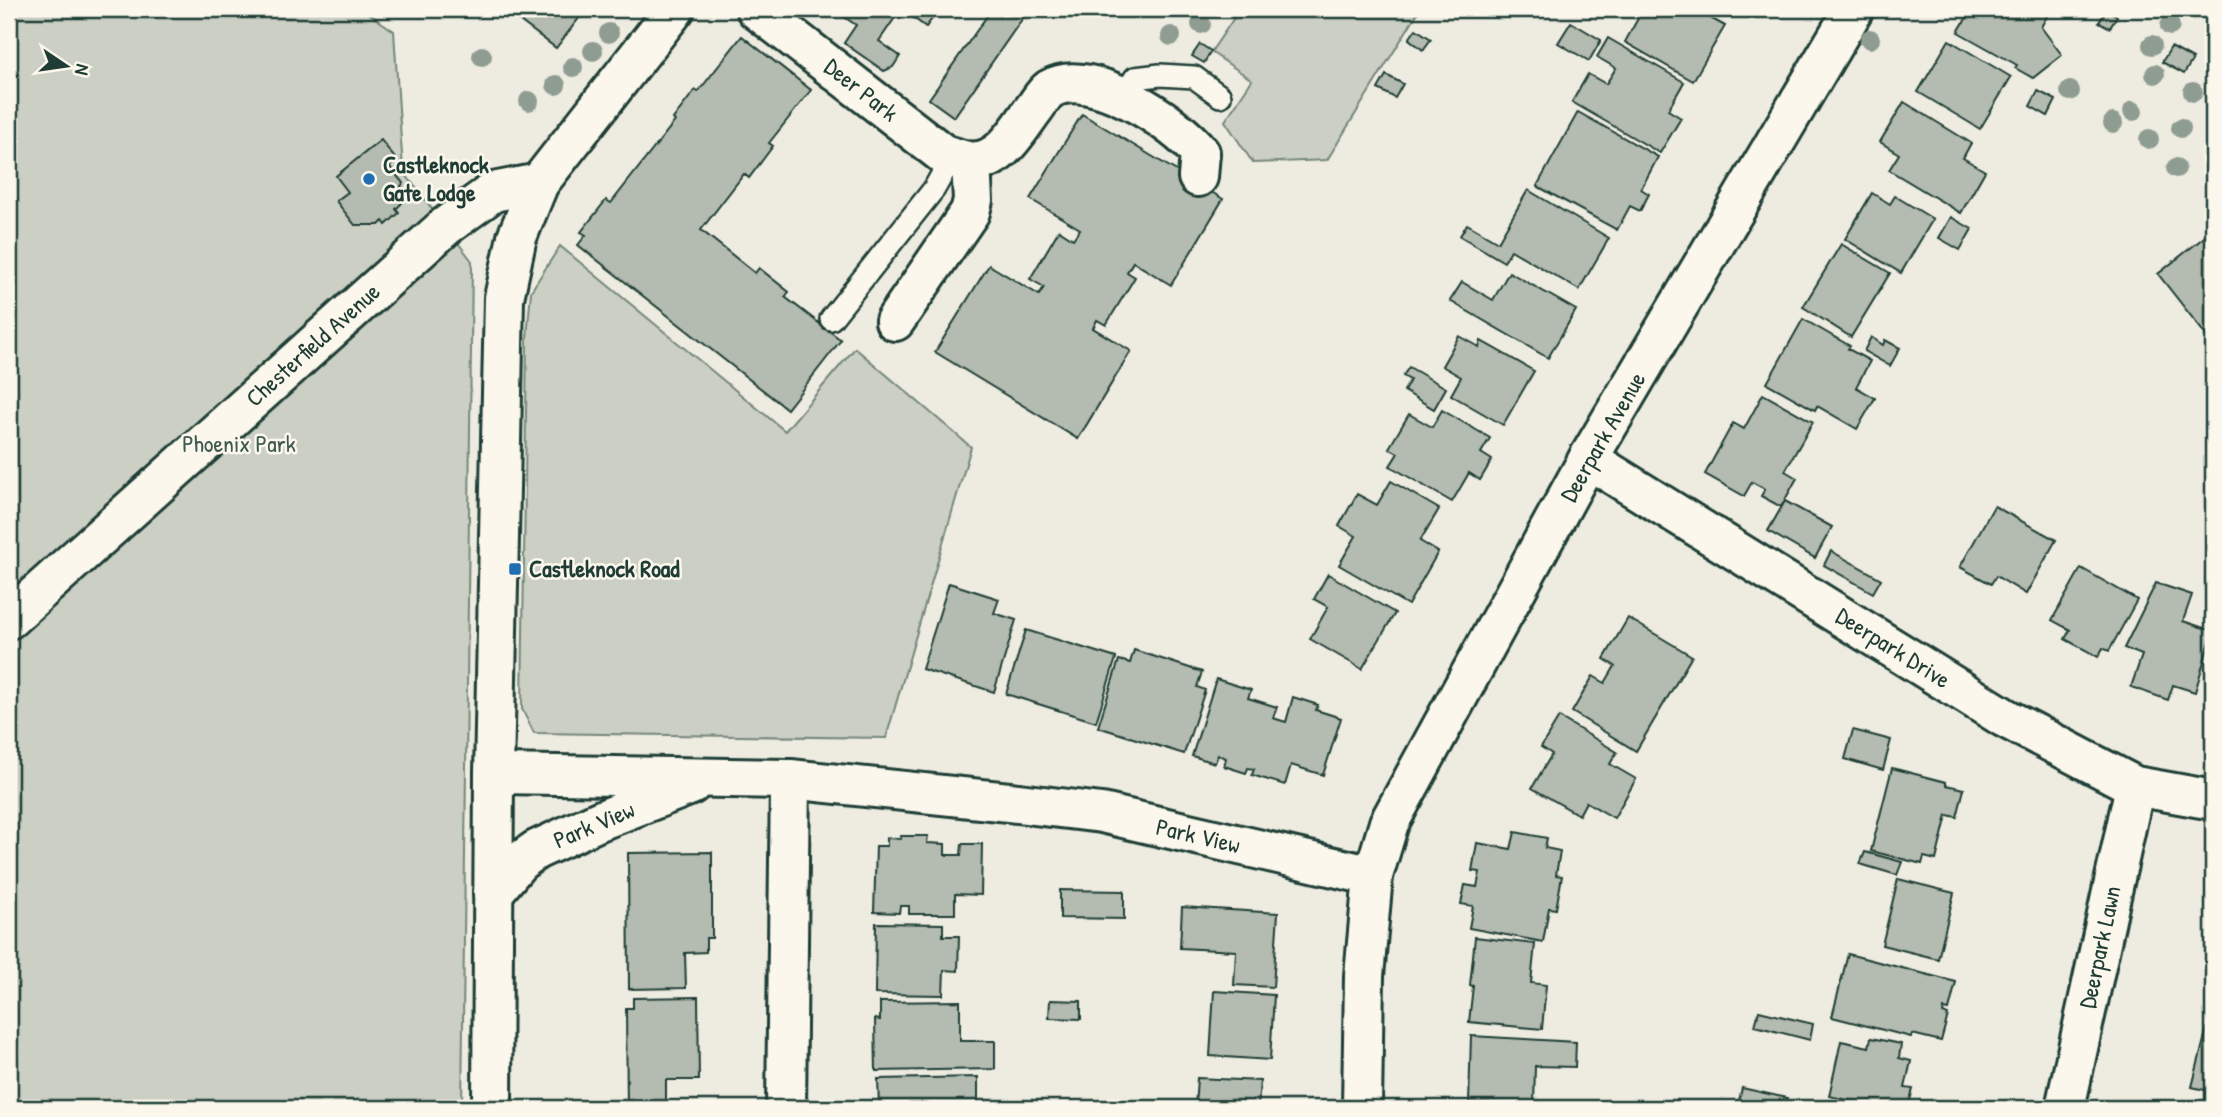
<svg xmlns="http://www.w3.org/2000/svg" width="2222" height="1117" font-family="'Patrick Hand',sans-serif">
<rect width="100%" height="100%" fill="#eeece1"/>
<filter id="ink" filterUnits="userSpaceOnUse"><feTurbulence type="fractalNoise" baseFrequency=".0143" numOctaves="2"/><feDisplacementMap in="SourceGraphic" scale="14" xChannelSelector="R" yChannelSelector="G"/><feConvolveMatrix kernelMatrix="1 2 1 2 8 2 1 2 1" color-interpolation-filters="sRGB"/></filter>
<g filter="url(#ink)">
<g fill="#cbcfc4" stroke="#75867c" stroke-width="2">
<path d="M9,9H362L394,31L403,171L472,261L462,1108H9Z"/>
<path d="M1240,9H1420L1327,160L1253,163L1225,121L1252,80L1211,52Z"/>
<path d="M560,246L785,431L855,348L971,447L886,738L534,733L522,709L527,338L531,291Z"/>
</g>
<g fill="#b4bbb0" stroke="#1f3d34" stroke-width="2">
<path d="M504,9H586L556,48Z"/>
<path d="M836,9H939L926,27L901,9L879,41L900,56L893,67L884,71L844,43L856,25L835,11Z"/>
<path d="M982,9H1029L954,117L929,99L989,13Z"/>
<path d="M1639,9H1694L1725,26L1693,81L1625,42L1642,11Z"/>
<path d="M1972,9H2051L2041,27L2062,55L2033,78L2015,68L2017,65L1958,32Z"/>
<path d="M2107,10L2117,16L2110,28L2099,22Z"/>
<path d="M1571,22L1601,40L1589,61L1558,43Z"/>
<path d="M1416,29L1431,39L1423,50L1409,39Z"/>
<path d="M742,36L811,90L769,143L773,146L749,178L744,174L701,230L755,273L759,268L789,292L785,297L841,340L787,409L578,245L586,235L581,232L606,200L611,203L675,121L673,119L695,90L698,92Z"/>
<path d="M1608,38L1684,82L1668,110L1681,118L1660,153L1572,102L1588,74L1606,84L1616,68L1597,57Z"/>
<path d="M1949,40L2011,77L1980,129L1918,92Z"/>
<path d="M1200,44L1211,51L1204,63L1192,56Z"/>
<path d="M2171,47L2193,59L2184,74L2162,62Z"/>
<path d="M1386,75L1403,84L1395,98L1378,89Z"/>
<path d="M2038,91L2056,100L2048,116L2030,106Z"/>
<path d="M1904,102L1971,143L1963,158L1985,171L1961,213L1889,170L1899,154L1880,142Z"/>
<path d="M1578,112L1658,157L1641,189L1649,194L1640,211L1630,206L1617,230L1537,186Z"/>
<path d="M1082,114L1223,199L1171,285L1133,262L1127,272L1135,277L1106,325L1097,320L1093,328L1131,351L1078,439L935,352L989,265L1039,295L1044,287L1030,279L1059,230L1073,239L1080,229L1030,199Z"/>
<path d="M381,140L397,161L389,166L403,183L396,196L402,203L396,209L399,213L386,225L383,221L379,225H355L336,201L348,192L336,176Z"/>
<path d="M1528,190L1609,238L1579,290L1511,250L1504,262L1460,236L1467,224L1498,242Z"/>
<path d="M1872,193L1890,204L1895,196L1933,219L1901,273L1845,239Z"/>
<path d="M1951,217L1972,229L1960,250L1939,238Z"/>
<path d="M2213,230V344L2158,274Z"/>
<path d="M1841,244L1890,273L1851,337L1803,307Z"/>
<path d="M1509,272L1576,310L1548,358L1450,301L1462,282L1493,300Z"/>
<path d="M1803,319L1850,346L1848,349L1870,361L1856,387L1875,398L1857,429L1817,406L1815,410L1767,383Z"/>
<path d="M1459,336L1479,347L1481,341L1534,371L1503,425L1451,395L1461,377L1442,366Z"/>
<path d="M1871,337L1883,345L1885,340L1900,348L1890,366L1864,351Z"/>
<path d="M1409,367L1446,388L1434,409L1404,391L1410,380L1403,376Z"/>
<path d="M1763,394L1813,422L1785,471L1797,478L1781,507L1761,496L1765,489L1752,482L1744,496L1705,474L1733,423L1744,429Z"/>
<path d="M1442,410L1490,438L1481,453L1492,460L1480,480L1469,473L1452,502L1390,466L1398,453L1389,448L1409,414L1432,427Z"/>
<path d="M1391,481L1439,509L1420,541L1438,552L1408,605L1339,565L1356,536L1339,526L1357,494L1377,505Z"/>
<path d="M1785,501L1832,527L1815,558L1768,531Z"/>
<path d="M1994,506L2056,540L2026,594L1996,576L1991,584L1960,567Z"/>
<path d="M1831,551L1881,579L1873,593L1824,565Z"/>
<path d="M2081,568L2137,600L2109,651L2103,648L2098,657L2065,639L2070,630L2052,620Z"/>
<path d="M1328,574L1395,613L1362,669L1310,639L1328,607L1314,599Z"/>
<path d="M949,583L999,599L994,613L1016,620L994,692L922,669Z"/>
<path d="M2156,583L2192,595L2183,621L2213,631L2195,692L2173,685L2168,700L2131,687L2142,655L2124,648Z"/>
<path d="M1628,618L1692,656L1636,751L1572,712L1593,676L1605,683L1615,666L1604,659Z"/>
<path d="M1026,630L1116,658L1096,722L1006,694Z"/>
<path d="M1134,650L1202,672L1197,687L1205,690L1184,754L1098,727L1119,660L1130,663Z"/>
<path d="M1216,679L1251,690L1248,698L1277,707L1273,718L1286,722L1293,697L1318,705L1316,710L1341,718L1323,775L1291,765L1285,785L1252,775L1254,769L1248,768L1246,773L1224,766L1226,758L1218,755L1215,763L1192,756Z"/>
<path d="M1559,717L1617,752L1610,764L1636,779L1614,818L1586,802L1579,815L1532,788L1552,754L1541,747Z"/>
<path d="M1853,730L1891,740L1883,770L1845,759Z"/>
<path d="M1892,768L1946,782V785L1964,789L1957,817L1947,815L1936,860L1924,857L1922,864L1871,851Z"/>
<path d="M1515,832L1547,838L1545,848L1560,851L1556,875L1562,876L1556,909L1549,908L1543,942L1469,928L1473,906L1461,904L1465,885L1477,887L1480,872L1472,871L1477,843L1511,849Z"/>
<path d="M901,836H928L927,843L945,844V855H961L962,844H982L981,895L955,894V914H909V906H900L899,913L874,912L876,846H887V838L901,839Z"/>
<path d="M712,852V938H706V952L685,953L686,988L629,989L628,853Z"/>
<path d="M1865,852L1902,862L1897,875L1860,864Z"/>
<path d="M1898,879L1954,893L1938,959L1882,945Z"/>
<path d="M1060,890L1124,891V919L1060,918Z"/>
<path d="M1182,907L1278,913L1273,987L1234,985L1236,951L1180,948Z"/>
<path d="M876,923L943,924V936H959L958,971L944,970L943,995L875,994Z"/>
<path d="M1475,937L1535,944L1531,983L1546,985L1542,1029L1469,1022L1473,986L1470,985Z"/>
<path d="M1848,954L1956,982L1949,1010L1944,1009L1943,1013L1948,1015L1941,1041L1912,1034L1911,1037L1832,1017Z"/>
<path d="M1214,991L1274,995L1270,1060L1210,1056Z"/>
<path d="M698,997L699,1080H666V1108H627L626,1008H633V998Z"/>
<path d="M1050,1000L1081,1001V1019L1049,1018Z"/>
<path d="M960,1001V1041H995V1069L876,1071L875,1019L880,1020V1002Z"/>
<path d="M1759,1011L1813,1024L1810,1040L1755,1026Z"/>
<path d="M2207,1028L2213,1029V1092L2192,1087Z"/>
<path d="M1471,1036L1576,1042L1575,1067L1535,1066L1534,1105L1469,1102Z"/>
<path d="M1871,1038L1901,1044L1899,1058L1911,1061L1905,1088L1913,1089L1908,1108H1884L1829,1096L1841,1041L1869,1047Z"/>
<path d="M978,1077V1108H879L878,1079Z"/>
<path d="M1197,1078L1260,1081L1258,1108H1195Z"/>
<path d="M1742,1088L1787,1098L1786,1108H1752L1738,1105Z"/>
</g>
<g fill="none" stroke-linecap="round" stroke-linejoin="round">
<g stroke="#1f3d34" stroke-width="26">
<g id="service">
<path d="M1123,97L1135,78L1160,75L1194,77L1220,96"/>
<path d="M831,319L934,189L952,157"/>
</g>
</g>
<g stroke="#1f3d34" stroke-width="44">
<g id="minor">
<path d="M756,9L943,154C951,156 960,160 968,161C999,166 1018,130 1033,110C1038,104 1043,94 1050,89C1089,65 1176,122 1200,153L1198,177"/>
<path d="M895,321L970,212L973,200L971,162"/>
<path d="M1588,459L2005,718L2135,786L2213,800"/>
<path d="M494,774L790,779L1009,802L1102,813L1373,876L1364,976L1362,1108"/>
<path d="M1373,876L1389,823L1588,459L1854,9"/>
<path d="M493,893L519,862L536,850L599,821L691,785"/>
<path d="M786,1108L790,779"/>
<path d="M2065,1108L2135,786"/>
</g>
</g>
<g stroke="#1f3d34" stroke-width="44">
<path id="tertiary" d="M9,619L446,226L493,192L539,183"/>
</g>
<g stroke="#1f3d34" stroke-width="44">
<path id="secondary" d="M492,1108L494,774L504,298L517,237L539,183L675,9"/>
</g>
<use href="#service" stroke="#fbf7ec" stroke-width="21"/>
<use href="#minor" stroke="#fbf7ec" stroke-width="38"/>
<use href="#tertiary" stroke="#fbf7ec" stroke-width="38"/>
<use href="#secondary" stroke="#fbf7ec" stroke-width="38"/>
</g>
<g fill="#8f9c92">
<circle cx="1201" cy="24" r="10"/>
<circle cx="2170" cy="26" r="10"/>
<circle cx="609" cy="33" r="10"/>
<circle cx="1171" cy="36" r="10"/>
<circle cx="1870" cy="39" r="10"/>
<circle cx="2152" cy="45" r="10"/>
<circle cx="593" cy="51" r="10"/>
<circle cx="482" cy="56" r="10"/>
<circle cx="573" cy="67" r="10"/>
<circle cx="2155" cy="74" r="10"/>
<circle cx="556" cy="85" r="10"/>
<circle cx="2070" cy="91" r="10"/>
<circle cx="2193" cy="92" r="10"/>
<circle cx="529" cy="101" r="10"/>
<circle cx="2133" cy="111" r="10"/>
<circle cx="2113" cy="123" r="10"/>
<circle cx="2181" cy="128" r="10"/>
<circle cx="2149" cy="139" r="10"/>
<circle cx="2176" cy="168" r="10"/>
</g>
</g>
<g fill="#1f6fb2" stroke="#fbf7ec" stroke-width="2.5">
<circle cx="369" cy="179" r="7"/>
<rect x="508" y="562" width="14" height="14" rx="3.5"/>
</g>
<g text-anchor="middle" stroke-width="5" stroke-linejoin="round" paint-order="stroke">
<g font-size="24" fill="#1f3d34" stroke="#fbf7ec">
<text transform="translate(861 90) rotate(38)" y="8">Deer Park</text>
<text transform="translate(313 345) rotate(-42)" y="8">Chesterfield Avenue</text>
<text transform="translate(1603 437) rotate(-60)" y="8">Deerpark Avenue</text>
<text transform="translate(1893 648) rotate(32)" y="8">Deerpark Drive</text>
<text transform="translate(594 825) rotate(-23)" y="8">Park View</text>
<text transform="translate(1198 836) rotate(13)" y="8">Park View</text>
<text transform="translate(2100 947) rotate(-78)" y="8">Deerpark Lawn</text>
</g>
<g font-size="24" font-weight="bold" fill="#1f3d34" stroke="#fbf7ec" text-anchor="start">
<text x="383" y="173">Castleknock<tspan x="383" dy="28">Gate Lodge</tspan></text>
<text x="529" y="577">Castleknock Road</text>
</g>
<g font-size="24" fill="#415a51" stroke="#fbf7ec">
<text x="239" y="452">Phoenix Park</text>
</g>
</g>
<rect width="2222" height="1117" fill="none" stroke="#fbf7ec" stroke-width="35"/>
<rect x="18" y="18" width="2187" height="1082" fill="none" stroke="#1f3d34" stroke-width="2.5" filter="url(#ink)"/>
<g transform="translate(66 66) rotate(103)" stroke="#fbf7ec" stroke-width="5" paint-order="stroke">
<path d="M0-5L12 26L0 18L-12 26Z" fill="#1f3d34"/>
<text y="-10" font-size="19" font-weight="bold" text-anchor="middle" fill="#1f3d34">N</text>
</g>
</svg>
